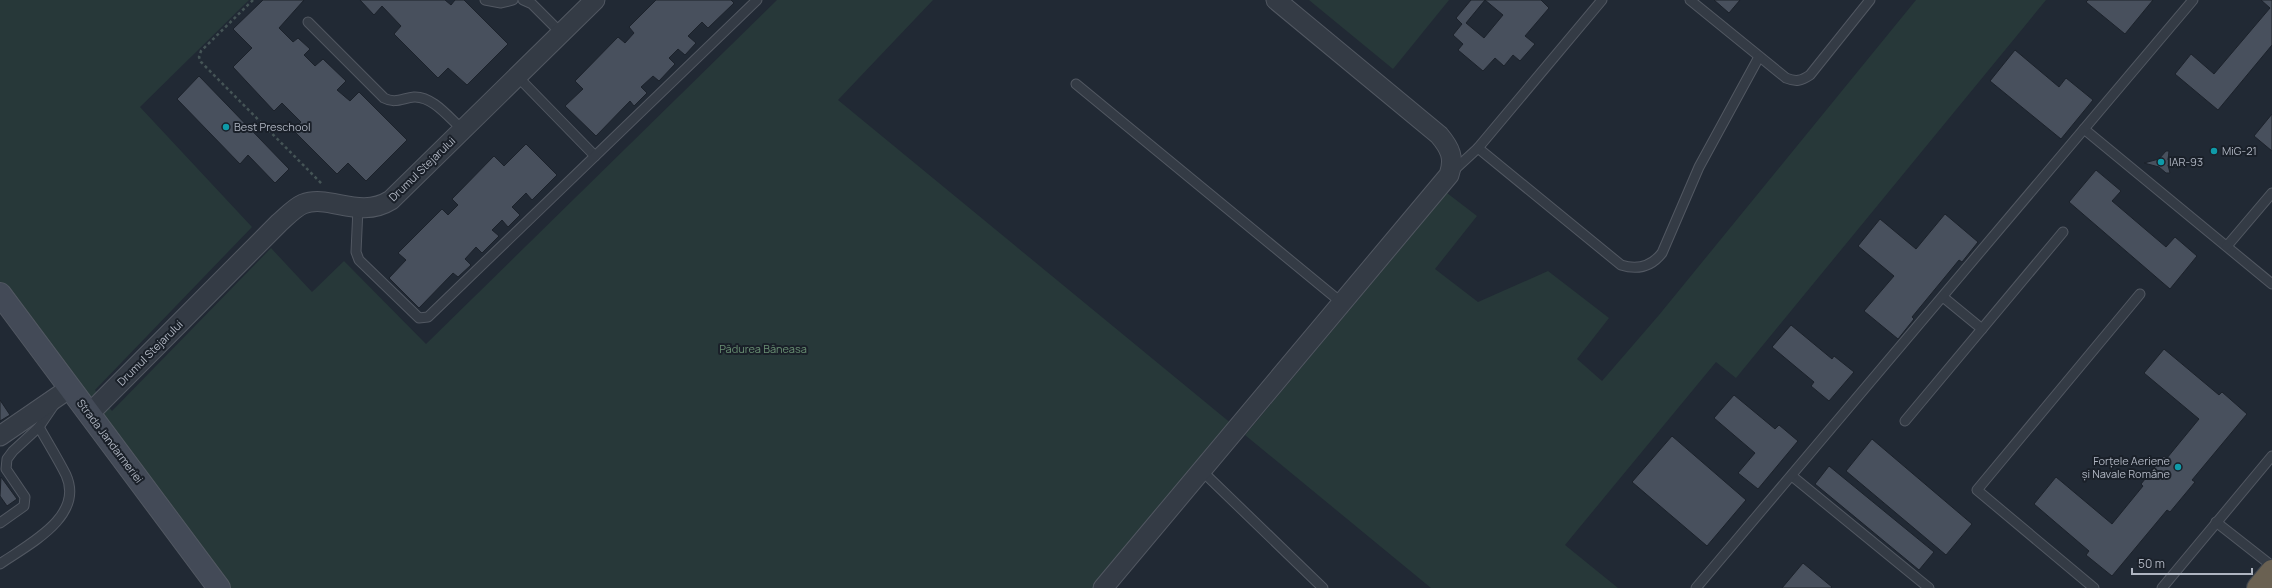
<svg xmlns="http://www.w3.org/2000/svg" width="2272" height="588" font-family="Manrope,sans-serif">
<rect width="100%" height="100%" fill="#212934"/>
<g fill="#273839">
<path d="M0,0H249L140,107L252,227L95,390L112,411L271,248L312,292L344,261L426,344L777,0H933L838,100L1238,429L1103,588H219L0,295Z"/>
<path d="M1309,0H1449L1393,69Z"/>
<path d="M1916,0H2046L1736,378L1716,362L1565,545L1618,588H1431L1245,435L1447,193L1477,216L1435,269L1478,302L1548,271L1609,318L1577,359L1602,381L1659,315Z"/>
</g>
<g fill="#48505d" stroke="#1c222b" fill-rule="evenodd">
<path d="M263,0H304L279,28L293,42L298,38L310,49L304,55L315,66L323,59L346,81L337,90L350,101L359,92L407,140L366,181L348,163L337,174L293,130L301,122L282,103L274,111L233,67L252,48L233,29Z"/>
<path d="M360,0H445L451,5L455,0H464L508,44L467,85L448,68L438,78L394,34L401,26L382,6L374,15Z"/>
<path d="M656,0H731L734,3L708,28L702,22L688,36L696,43L685,55L678,49L669,58L675,64L659,81L653,76L641,87L647,93L634,106L630,101L596,136L565,106L583,89L575,81L618,37L625,43L634,33L629,27Z"/>
<path d="M1471,0H1541L1549,8L1525,36L1535,44L1520,61L1513,55L1504,66L1495,58L1483,71L1458,50L1463,44L1453,35L1462,24L1456,18ZM1485,0L1503,15L1484,38L1466,23Z"/>
<path d="M1714,0H1740L1729,13Z"/>
<path d="M2088,0H2153L2125,34L2086,2Z"/>
<path d="M2261,0H2272V45L2218,110L2175,74L2191,54L2214,74L2270,8Z"/>
<path d="M2015,50L2059,87L2066,78L2093,100L2061,139L1990,81Z"/>
<path d="M199,76L289,169L275,183L248,155L240,164L177,99Z"/>
<path d="M2272,114V151L2254,136Z"/>
<path d="M526,144L557,175L532,200L526,193L512,207L520,215L508,227L502,220L492,230L499,236L482,253L476,247L465,259L471,265L458,277L453,273L419,308L389,278L406,260L398,253L442,209L448,215L458,205L452,199L494,156L504,166Z"/>
<path d="M2166,151H2169L2168,160H2173L2178,156L2179,168H2176L2174,165H2168L2170,173H2166L2159,167L2144,163L2159,159Z"/>
<path d="M2096,170L2121,191L2112,201L2166,247L2175,237L2197,256L2170,289L2069,202Z"/>
<path d="M1945,214L1978,242L1962,262L1959,260L1912,317L1914,319L1898,339L1864,311L1894,276L1858,246L1880,219L1916,249Z"/>
<path d="M1791,325L1832,359L1834,356L1854,372L1829,401L1811,386L1814,382L1772,347Z"/>
<path d="M2164,349L2219,395L2222,392L2247,414L2192,480L2195,482L2170,512L2167,510L2112,576L2086,555L2089,551L2034,504L2056,477L2112,524L2143,486L2141,484L2164,456L2167,458L2199,419L2144,373Z"/>
<path d="M1734,395L1775,429L1779,425L1798,441L1758,489L1738,473L1755,453L1714,418Z"/>
<path d="M0,400L10,415L0,421Z"/>
<path d="M1672,436L1746,500L1707,546L1632,482Z"/>
<path d="M1872,439L1972,524L1946,555L1846,471Z"/>
<path d="M1829,466L1934,552L1919,570L1815,484Z"/>
<path d="M1,477L17,499L7,506L0,496Z"/>
<path d="M1803,563L1832,587L1831,588H1782Z"/>
</g>
<g fill="none" stroke-linecap="round" stroke-linejoin="round">
<g stroke="#525862" stroke-width="11">
<g id="lane">
<path d="M485,0L501,3L513,0"/>
<path d="M523,0L532,4L561,33"/>
<path d="M1690,0L1786,78C1796,82 1801,81 1810,75L1870,0"/>
<path d="M308,22L384,98C395,104 403,98 414,97C433,96 450,119 463,130"/>
<path d="M517,76L595,156"/>
<path d="M1076,84L1342,303"/>
<path d="M2084,129L2272,284"/>
<path d="M1478,148L1621,265C1637,270 1651,267 1662,253L1699,167L1759,57"/>
<path d="M1452,172L1478,148L1602,0"/>
<path d="M358,208L356,252L359,260L419,318L428,317L757,0"/>
<path d="M2227,246L2272,193"/>
<path d="M1943,297L1982,329"/>
<path d="M1905,421L2063,232"/>
<path d="M1202,471L1323,588"/>
<path d="M1792,476L1929,588"/>
<path d="M2216,522L2272,566"/>
<path d="M0,523L24,506L25,497L6,469L7,459L13,451L39,427L54,405"/>
<path d="M0,564C27,545 85,517 66,475C58,459 48,443 39,427"/>
<path d="M1696,588L2193,0"/>
<path d="M2094,588L1977,490L2140,294"/>
<path d="M2162,588L2272,456"/>
</g>
</g>
<g stroke="#525862" stroke-width="21">
<g id="street">
<path d="M89,414L279,223C286,217 294,208 303,204C330,194 359,220 391,200L595,0"/>
<path d="M0,436L70,388"/>
<path d="M1103,588L1449,175C1455,158 1450,148 1439,135L1276,0"/>
</g>
</g>
<g stroke="#525862" stroke-width="24">
<path id="secondary" d="M0,294L219,588"/>
</g>
<g stroke="#3f454f" stroke-width="24">
<path id="highway" d="M2258,588L2272,571"/>
</g>
<path stroke="#455456" stroke-width="2.5" stroke-dasharray="3 3" stroke-linecap="butt" d="M253,0L201,51L199,57L201,62L322,184"/>
<use href="#lane" stroke="#343b45" stroke-width="9"/>
<use href="#street" stroke="#343b45" stroke-width="19"/>
<use href="#secondary" stroke="#434a57" stroke-width="22"/>
<use href="#highway" stroke="#6a6152" stroke-width="22"/>
</g>
<g fill="#0f9aa8" stroke="#1a2029" stroke-width="1.5">
<circle cx="226" cy="127" r="4"/>
<circle cx="2214" cy="151" r="4"/>
<circle cx="2161" cy="162" r="4"/>
<circle cx="2178" cy="467" r="4"/>
</g>
<g text-anchor="middle" stroke-width="4" stroke-linejoin="round" paint-order="stroke">
<g font-size="11" fill="#afb5c1" stroke="#1a2029" text-anchor="start">
<text x="234" y="131">Best Preschool</text>
<text x="2222" y="155">MiG-21</text>
<text x="2169" y="166">IAR-93</text>
<text x="2170" y="465" text-anchor="end">Forțele Aeriene<tspan x="2170" dy="13">și Navale Române</tspan></text>
</g>
<g font-size="11" fill="#afb5c1" stroke="#1a2029">
<text transform="translate(422 169) rotate(-44)" y="4">Drumul Stejarului</text>
<text transform="translate(150 353) rotate(-45)" y="4">Drumul Stejarului</text>
<text transform="translate(110 441) rotate(53)" y="4">Strada Jandarmeriei</text>
</g>
<g font-size="11" fill="#698f73" stroke="#1a2029">
<text x="763" y="353">Pădurea Băneasa</text>
</g>
</g>
<path d="M2132 568v6h120v-6" fill="none" stroke="#afb5c1" stroke-width="2"/>
<text x="2138" y="568" font-size="12" fill="#afb5c1" stroke="#1a2029" stroke-width="3" paint-order="stroke">50 m</text>
</svg>
